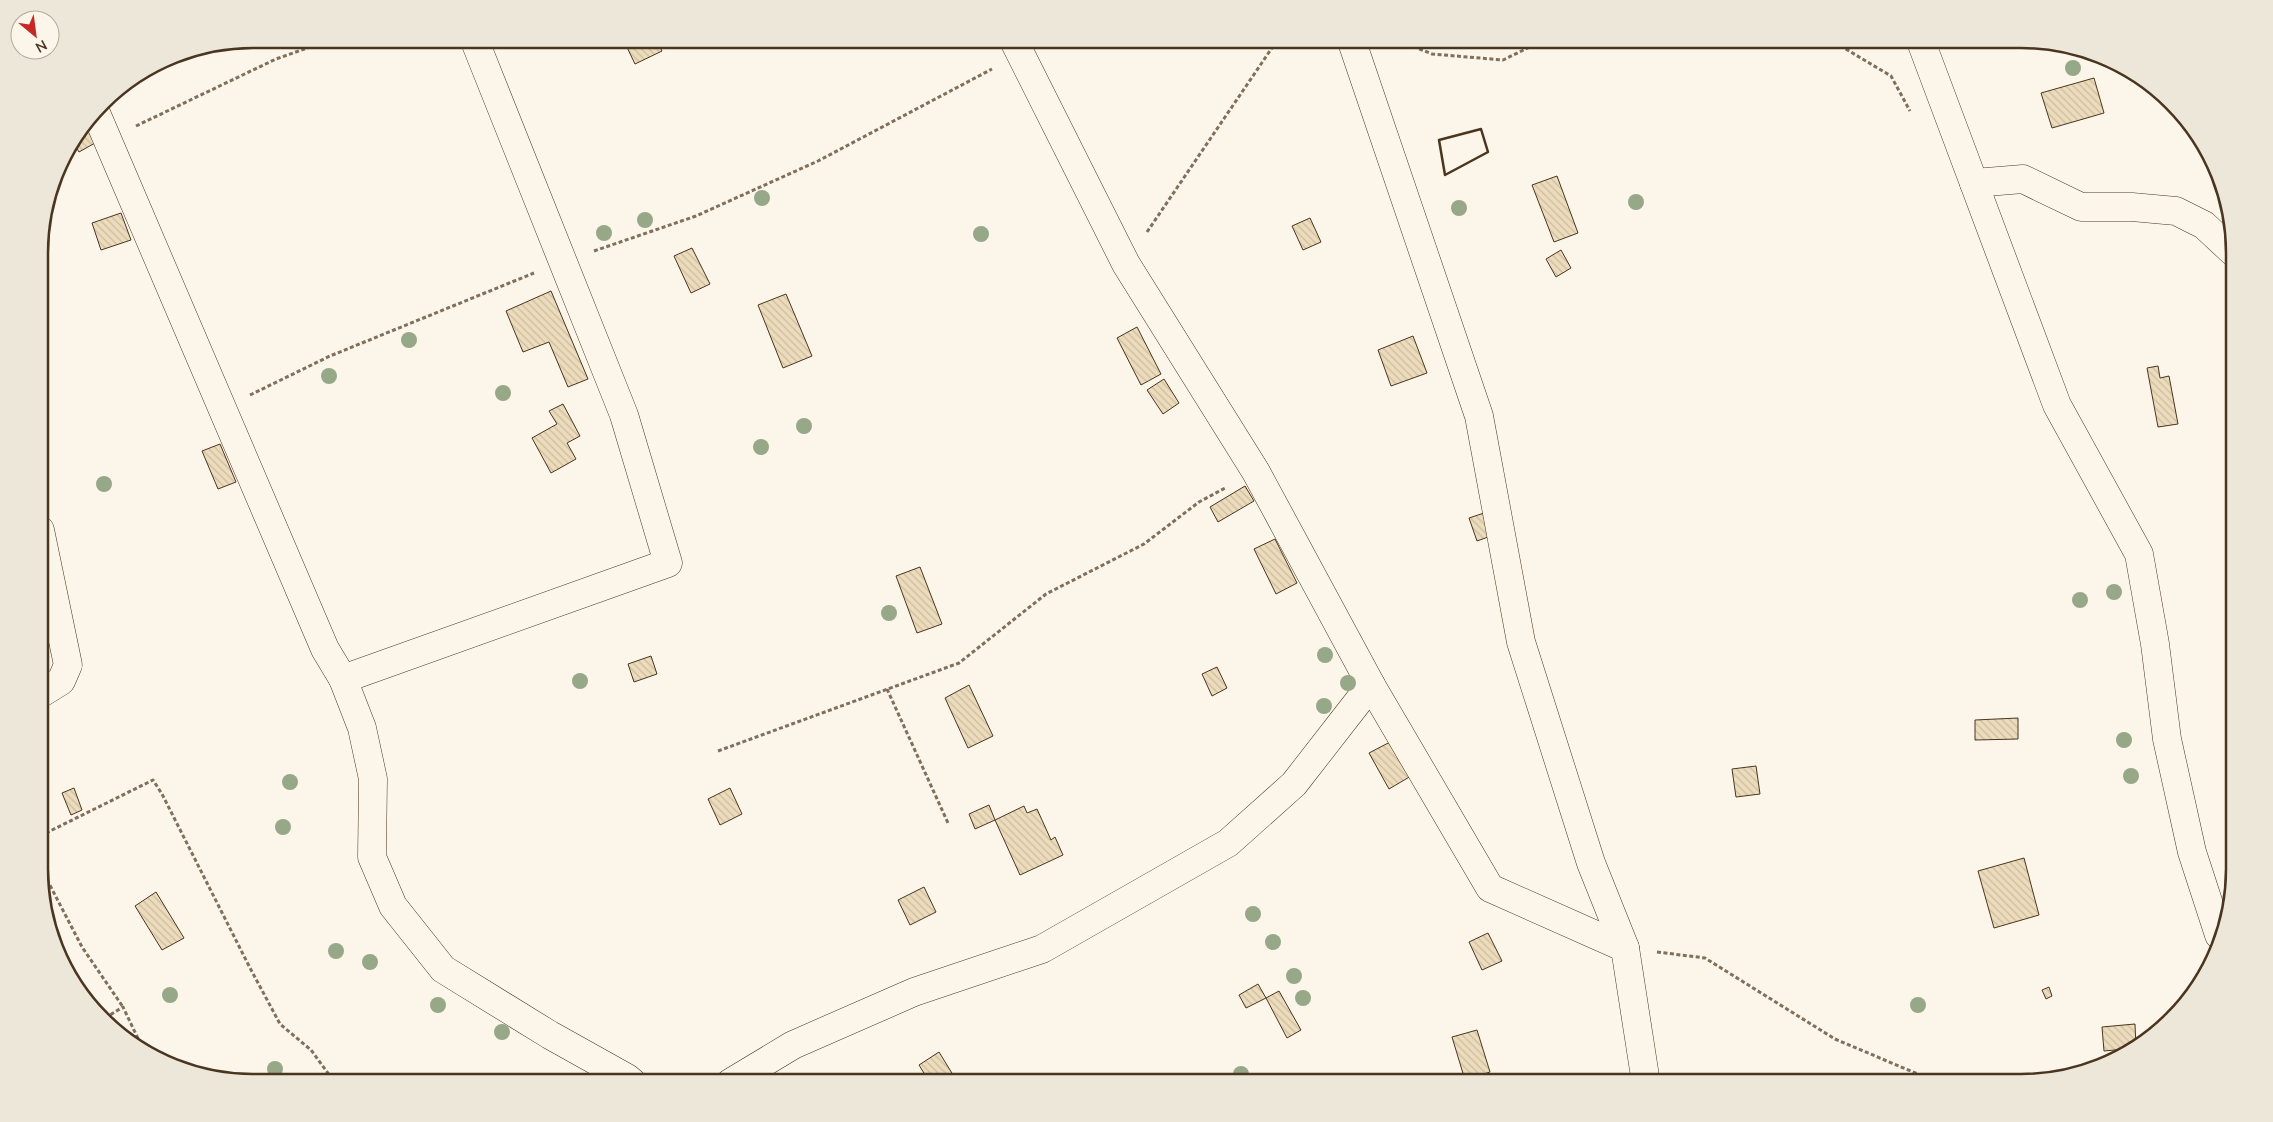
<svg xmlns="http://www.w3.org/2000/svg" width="2273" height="1122" font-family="'Nunito Sans',sans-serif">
<defs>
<pattern id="building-back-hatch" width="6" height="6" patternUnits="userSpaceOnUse" patternTransform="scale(1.25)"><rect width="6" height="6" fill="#ecdcbc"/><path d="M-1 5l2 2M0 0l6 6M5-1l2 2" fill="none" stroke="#ccbda1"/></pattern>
</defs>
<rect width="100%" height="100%" fill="#fbf6e9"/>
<g fill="url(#building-back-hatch)" stroke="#4a3520">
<path d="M623,39H656L662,51L635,64Z"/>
<path d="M2094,78L2104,113L2052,128L2041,93Z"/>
<path d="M86,126L95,143L79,152L73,142Z"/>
<path d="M1557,176L1578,233L1554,242L1532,185Z"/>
<path d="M121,213L131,240L101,250L92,223Z"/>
<path d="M1310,218L1321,242L1303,250L1292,226Z"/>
<path d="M692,248L710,284L691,293L674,256Z"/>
<path d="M1561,250L1571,268L1556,277L1546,259Z"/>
<path d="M551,291L588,379L568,387L549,342L523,352L506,311Z"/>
<path d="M786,294L812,356L783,368L758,305Z"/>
<path d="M1137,327L1161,374L1141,385L1117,338Z"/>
<path d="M1413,336L1427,373L1391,386L1378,350Z"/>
<path d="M2158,366L2160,378L2169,376L2178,424L2158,427L2147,368Z"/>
<path d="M1164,379L1179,403L1163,414L1147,390Z"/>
<path d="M563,404L580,436L567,443L576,459L551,473L532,438L557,424L549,411Z"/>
<path d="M220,444L236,482L218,489L202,451Z"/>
<path d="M1245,486L1254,501L1218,522L1210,507Z"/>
<path d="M1484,513L1491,536L1477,541L1469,518Z"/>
<path d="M1275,539L1297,583L1276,594L1254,549Z"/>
<path d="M920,567L942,624L917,633L896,576Z"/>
<path d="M651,656L657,674L634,682L628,664Z"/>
<path d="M1217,667L1227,688L1212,696L1202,674Z"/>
<path d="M969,685L993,736L968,748L945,698Z"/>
<path d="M2018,718V739L1975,740V720Z"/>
<path d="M1392,741L1411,776L1389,789L1369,753Z"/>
<path d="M1756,766L1760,794L1736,797L1732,769Z"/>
<path d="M74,788L82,810L71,815L62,793Z"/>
<path d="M730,788L742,814L720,825L708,799Z"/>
<path d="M989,805L995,820L975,829L969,814Z"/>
<path d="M1024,806L1027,813L1037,809L1051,840L1055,837L1063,855L1020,875L995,820Z"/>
<path d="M2024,858L2039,915L1994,928L1978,871Z"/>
<path d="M924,887L936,912L910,925L898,900Z"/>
<path d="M156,892L184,938L162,950L135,906Z"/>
<path d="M1488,933L1502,961L1482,970L1469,942Z"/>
<path d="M1258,984L1266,998L1246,1008L1239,995Z"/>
<path d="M2049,987L2052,996L2046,999L2042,990Z"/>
<path d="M1279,991L1301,1030L1287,1038L1266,998Z"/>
<path d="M2135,1024L2136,1048L2104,1051L2102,1027Z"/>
<path d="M1477,1030L1490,1072L1465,1080L1452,1037Z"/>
<path d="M939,1052L958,1083H930L919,1065Z"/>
</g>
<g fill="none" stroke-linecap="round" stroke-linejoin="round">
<g stroke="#4a3520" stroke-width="29">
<g id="minor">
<path d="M1013,39L1126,264L1256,472L1371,685L1490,888L1625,948"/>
<path d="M1351,39L1479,416L1521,642L1591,863L1625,948L1646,1083"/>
<path d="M96,113L325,649L343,679L362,728L373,779L372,857L393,906L443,969L550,1035L627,1078L633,1083"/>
<path d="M1974,183L2023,179L2081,207H2132L2176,211L2204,225L2233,252"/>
<path d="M40,530L68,665L61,681L40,694"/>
<path d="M343,679L668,563L624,415L474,39"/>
<path d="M730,1083L793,1045L914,992L1042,949L1228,843L1294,784L1371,685"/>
</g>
</g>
<g stroke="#4a3520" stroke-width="29">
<path id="tertiary" d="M1920,39L2057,405L2139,554L2155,644L2167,739L2192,852L2219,935"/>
</g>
<g stroke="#7f6f5c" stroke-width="3" stroke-dasharray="4 2.5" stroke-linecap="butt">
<path d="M1395,39L1432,54L1503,60L1546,39"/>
<path d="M1829,39L1891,76L1910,111"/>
<path d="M136,126L276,59L333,39"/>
<path d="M1147,232L1278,39"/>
<path d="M594,251L696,216L818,161L992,69"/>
<path d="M250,395L330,356L534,273"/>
<path d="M887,689L948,823"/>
<path d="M718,751L959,663L1046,594L1144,544L1199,502L1227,487"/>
<path d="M40,836L153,780L162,794L249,966L280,1024L311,1050L335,1083"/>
<path d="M41,868L82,947L123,1007"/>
<path d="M1657,952L1705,958L1835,1039L1939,1083"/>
<path d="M105,1018L123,1007L143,1049"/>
</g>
<use href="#minor" stroke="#fbf6e9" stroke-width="28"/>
<use href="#tertiary" stroke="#fbf6e9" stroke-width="28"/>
<path stroke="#4a3520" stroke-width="2.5" d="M1481,129L1488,152L1445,175L1439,140Z"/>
</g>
<g fill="#96a887">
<circle cx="2073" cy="68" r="8"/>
<circle cx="762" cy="198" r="8"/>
<circle cx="1636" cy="202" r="8"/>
<circle cx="1459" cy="208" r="8"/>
<circle cx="645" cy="220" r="8"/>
<circle cx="604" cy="233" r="8"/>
<circle cx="981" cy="234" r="8"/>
<circle cx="409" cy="340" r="8"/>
<circle cx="329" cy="376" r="8"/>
<circle cx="503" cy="393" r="8"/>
<circle cx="804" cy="426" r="8"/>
<circle cx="761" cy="447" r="8"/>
<circle cx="104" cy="484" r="8"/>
<circle cx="2114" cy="592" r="8"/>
<circle cx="2080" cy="600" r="8"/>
<circle cx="889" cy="613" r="8"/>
<circle cx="1325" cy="655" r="8"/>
<circle cx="580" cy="681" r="8"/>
<circle cx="1348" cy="683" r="8"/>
<circle cx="1324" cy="706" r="8"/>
<circle cx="2124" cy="740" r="8"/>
<circle cx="2131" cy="776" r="8"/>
<circle cx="290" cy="782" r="8"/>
<circle cx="283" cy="827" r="8"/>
<circle cx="1253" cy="914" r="8"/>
<circle cx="1273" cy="942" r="8"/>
<circle cx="336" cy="951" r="8"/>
<circle cx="370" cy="962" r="8"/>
<circle cx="1294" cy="976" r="8"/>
<circle cx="170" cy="995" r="8"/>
<circle cx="1303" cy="998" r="8"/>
<circle cx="438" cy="1005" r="8"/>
<circle cx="1918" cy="1005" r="8"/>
<circle cx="502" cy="1032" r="8"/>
<circle cx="275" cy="1069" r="8"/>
<circle cx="1241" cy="1074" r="8"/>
</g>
<path d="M0 0H2273V1122H0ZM253 48H2021A205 205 0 0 1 2226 253V869A205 205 0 0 1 2021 1074H253A205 205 0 0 1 48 869V253A205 205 0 0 1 253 48Z" fill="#ede7d9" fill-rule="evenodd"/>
<path fill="none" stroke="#4a3520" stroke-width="2.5" d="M253 48H2021A205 205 0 0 1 2226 253V869A205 205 0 0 1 2021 1074H253A205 205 0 0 1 48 869V253A205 205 0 0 1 253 48Z"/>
<g transform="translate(35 35) rotate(151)"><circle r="24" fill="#fbf6e9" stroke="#b4a999"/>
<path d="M0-4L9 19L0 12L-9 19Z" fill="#c62828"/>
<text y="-8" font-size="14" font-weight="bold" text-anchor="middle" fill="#4a3520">N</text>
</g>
</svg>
